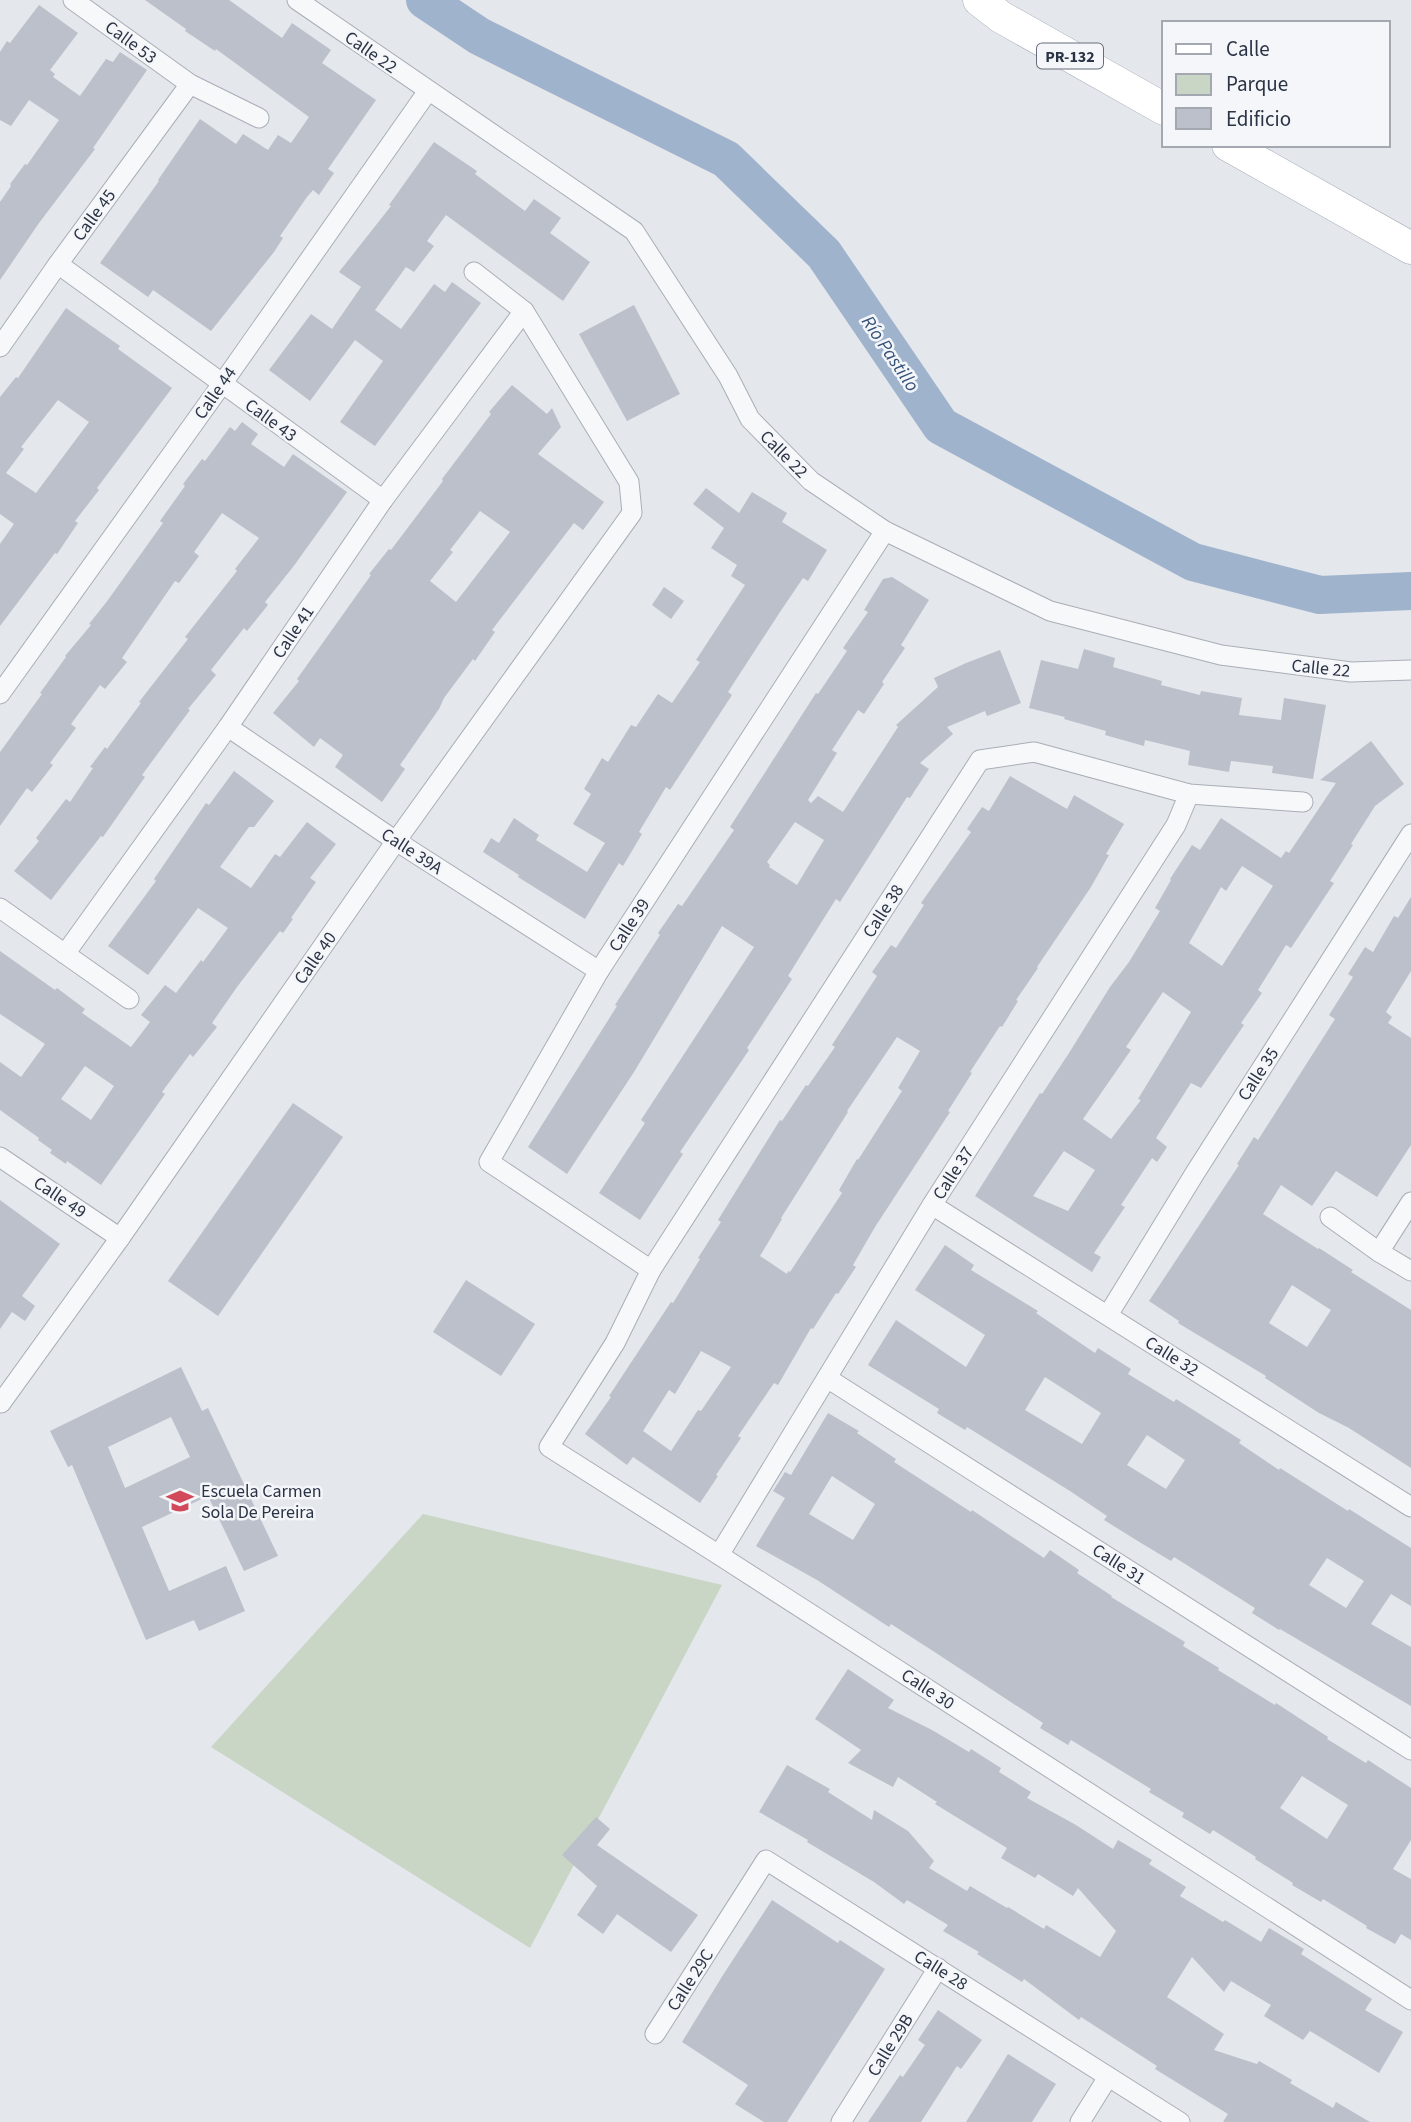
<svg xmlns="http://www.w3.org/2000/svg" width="1411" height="2122" font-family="'Source Sans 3',sans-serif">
<rect width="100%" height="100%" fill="#e4e7ec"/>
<path fill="#c9d6c5" d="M423,1514L722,1585L530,1948L211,1747Z"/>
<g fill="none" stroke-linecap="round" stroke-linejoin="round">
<path stroke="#9fb4cc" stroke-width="38" d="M425,0L479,36L726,159L824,254L941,426L1193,562L1320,595L1411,591"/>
</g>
<g fill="#bbc0ca" fill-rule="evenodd">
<path d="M145,0H229L282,38L292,23L331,50L322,63L376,100L328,169L334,173L319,195L313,190L307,197L280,236L283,238L274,252L211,331L153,290L148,297L100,263L159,181L158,180L200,119L236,144L243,134L268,150L278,135L291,143L309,117L216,49L215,51L185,31L186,29Z"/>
<path d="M39,5L78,33L50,70L55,74L53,77L80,96L106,59L113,62L120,52L147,70L93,148L95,149L39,223L0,280V202L11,186L10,184L25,164L27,165L59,120L29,100L11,126L0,120V52L7,41L10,43Z"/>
<path d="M434,142L477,171L475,174L525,211L534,199L561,218L550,233L590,262L563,301L446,215L427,241L434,246L414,272L406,267L375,310L401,329L434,284L445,292L452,282L481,303L375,446L340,422L383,361L355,340L310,401L269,370L311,314L332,329L361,287L339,272L391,206L389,205Z"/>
<path d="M634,305L680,394L627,421L579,334Z"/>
<path d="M66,308L120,346L118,349L172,388L97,488L99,490L75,521L78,523L57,554L55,553L0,626V544L14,524L0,514V397L16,377L18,378ZM58,400L89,422L36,493L6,473L24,449L21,447Z"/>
<path d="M512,385L547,414L552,408L561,427L538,454L604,502L583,530L574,523L492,630L495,632L475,661L473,659L444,698L439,709L400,765L405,769L382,802L335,767L343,755L320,738L314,747L273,713L299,681L297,679L371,575L369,574L389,549L391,550L443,481L442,479L491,414L489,412ZM480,511L510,532L456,602L430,581L453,552L450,550Z"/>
<path d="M242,422L258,434L251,444L284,467L293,454L347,492L293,567L265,602L268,605L247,631L244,628L211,670L216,675L188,709L190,710L142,775L145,777L103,837L101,836L51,900L14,871L39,841L36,838L66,799L70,802L93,768L90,767L105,747L107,749L141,703L139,702L188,639L185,637L237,571L235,569L259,538L222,513L194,552L199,556L179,583L175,581L122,658L127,662L105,689L100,685L71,724L76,728L50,763L53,765L32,792L27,788L0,826V752L42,694L40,693L66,657L65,656L91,625L89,624L108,600L163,523L160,521L185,486L183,484L202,459L205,461L230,427L235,431Z"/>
<path d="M706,488L739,513L752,492L787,513L782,522L827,550L808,581L803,578L780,612L728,692L732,695L670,790L666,787L639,832L642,834L623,866L619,863L585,919L518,877L519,875L483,852L491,838L499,843L514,818L539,835L536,840L587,872L605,843L573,824L591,794L584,789L602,758L608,762L631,725L636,727L658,694L672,703L700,662L696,660L745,585L731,576L737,565L711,548L724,528L693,504Z"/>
<path d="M892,577L929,600L901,645L905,648L882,682L884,684L864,714L858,710L832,750L837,753L808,800L811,803L818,796L843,812L898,727L896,725L938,687L934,678L966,663L1000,650L1021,703L987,716L985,711L947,727L953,734L920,763L929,769L910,798L907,797L840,902L836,899L809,942L788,976L792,979L747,1048L749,1050L680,1152L683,1154L640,1220L599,1193L645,1123L641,1120L754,947L722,926L634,1072L567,1174L528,1147L595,1041L617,1006L615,1005L660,935L658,933L678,904L682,906L734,830L730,827L816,693L818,694L847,651L843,648L868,612L864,610L883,579ZM795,822L824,840L797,885L769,867L770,865L767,862Z"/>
<path d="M664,587L684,601L671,619L652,605Z"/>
<path d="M1084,649L1115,658L1113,667L1162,681L1161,685L1200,695L1201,691L1242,698L1239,715L1281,720L1284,698L1326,705L1313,779L1272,773L1273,766L1231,761L1229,772L1188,765L1190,751L1145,740L1144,746L1105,735L1106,731L1064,719L1065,717L1029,708L1041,660L1078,669Z"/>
<path d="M1371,741L1404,784L1375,806L1351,844L1353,845L1330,881L1334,883L1291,948L1286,945L1258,990L1262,993L1241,1023L1244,1025L1201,1088L1191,1083L1156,1138L1167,1147L1157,1162L1152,1158L1121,1205L1125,1207L1094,1253L1101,1257L1092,1272L975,1196L1040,1093L1042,1094L1069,1053L1110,987L1129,962L1160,911L1155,908L1171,880L1170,879L1192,845L1200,850L1221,818L1281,858L1286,851L1289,853L1336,783L1320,780ZM1242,866L1273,886L1222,966L1189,943L1221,887L1226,891ZM1163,992L1191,1012L1138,1099L1141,1100L1111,1139L1083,1119L1131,1050L1126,1047ZM1064,1151L1095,1170L1068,1211L1033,1196Z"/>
<path d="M234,771L274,801L254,827H249L220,867L251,888L275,854L280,857L307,822L336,844L310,878L316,882L291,918L293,919L283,933L280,931L237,987L212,1023L217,1027L193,1057L190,1054L162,1092L165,1094L101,1185L67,1161L66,1164L50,1153L52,1150L38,1140L39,1138L0,1110V1062L21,1077L45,1044L0,1014V951L55,990L57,988L85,1009L82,1013L131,1047L150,1022L141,1015L165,985L176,993L201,960L203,962L228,928L198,908L148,975L108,946L156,881L154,879L206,803L209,805ZM85,1066L114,1086L91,1120L61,1099Z"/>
<path d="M1010,776L1067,809L1074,795L1124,824L1106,854L1109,855L1091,887L1037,967L1038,968L1016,1000L1018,1001L1002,1027L1000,1026L970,1072L972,1073L948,1111L950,1112L875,1227L853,1265L856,1267L838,1294L836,1293L813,1329L811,1328L778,1385L774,1383L738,1436L741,1438L716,1475L718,1476L700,1503L633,1457L627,1465L585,1434L611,1397L609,1396L671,1302L673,1303L700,1259L698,1258L721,1222L718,1220L780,1120L782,1121L806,1085L808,1086L835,1047L832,1045L877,976L872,972L891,945L896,948L924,905L921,903L971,832L967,829L982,807L989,811ZM897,1037L920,1051L898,1088L902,1091L858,1160L857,1159L839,1190L842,1193L790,1272L788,1271L787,1274L760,1256L782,1219L781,1218L848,1112L847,1111ZM701,1351L731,1367L701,1411L698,1410L671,1451L643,1431L669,1390L675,1394Z"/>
<path d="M1411,897V971L1386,1012L1392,1017L1388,1023L1411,1038V1145L1377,1197L1336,1171L1312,1206L1281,1185L1263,1214L1318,1249L1319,1248L1353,1270L1351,1272L1411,1310V1468L1349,1428L1319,1413L1265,1378L1266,1376L1178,1323L1179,1321L1149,1301L1239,1165L1237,1164L1254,1137L1258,1140L1335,1019L1329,1015L1353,977L1348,974L1365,947L1373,952L1394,916L1398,918ZM1292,1285L1331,1310L1307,1347L1269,1323Z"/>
<path d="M293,1103L343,1137L218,1316L168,1281Z"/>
<path d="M0,1200L60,1244L22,1296L35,1306L25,1321L12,1312L0,1329Z"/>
<path d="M945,1245L974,1265L971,1270L1038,1311L1036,1313L1095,1353L1098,1348L1131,1369L1128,1374L1174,1402L1176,1399L1241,1440L1239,1443L1279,1470L1280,1468L1348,1511L1349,1509L1411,1548V1606L1391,1594L1371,1624L1411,1647V1706L1280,1629L1279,1630L1252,1613L1255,1608L1174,1557L1171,1561L1141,1543L1104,1520L1107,1516L1070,1491L967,1427L965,1430L937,1413L939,1409L868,1365L896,1320L966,1367L985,1335L915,1290ZM1045,1377L1101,1413L1082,1444L1025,1410ZM1147,1435L1185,1460L1166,1489L1127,1465ZM1327,1558L1364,1581L1346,1608L1309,1585Z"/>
<path d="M466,1280L535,1324L501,1376L433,1332Z"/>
<path d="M181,1367L202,1411L208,1408L278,1556L244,1571L208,1496L142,1527L169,1591L226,1566L245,1611L199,1631L194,1620L146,1640L72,1465L68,1467L50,1431ZM171,1417L190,1457L125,1488L108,1447Z"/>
<path d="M828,1413L859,1431L857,1433L896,1459L894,1462L971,1512L972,1510L1044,1558L1050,1550L1079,1570L1077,1573L1112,1596L1111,1597L1185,1642L1183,1646L1219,1668L1218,1670L1275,1705L1276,1703L1328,1737L1327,1739L1366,1763L1368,1760L1411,1788V1840L1393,1869L1411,1879V1940L1401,1934L1395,1944L1366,1928L1367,1926L1323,1899L1321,1902L1292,1885L1293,1883L1255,1859L1256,1857L1213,1830L1210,1834L1182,1817L1184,1813L1149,1792L1151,1789L1071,1740L1068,1745L1040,1728L1043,1723L933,1651L891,1624L889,1627L817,1580L756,1546L785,1498L773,1491L785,1472L791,1475ZM832,1476L875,1504L853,1540L809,1514ZM1302,1776L1348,1805L1327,1839L1280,1808Z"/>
<path d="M848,1669L894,1700L888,1708L932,1730L969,1752L971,1749L1001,1768L999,1772L1031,1792L1027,1798L1076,1825L1113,1849L1118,1840L1152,1860L1149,1864L1186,1887L1180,1896L1223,1922L1225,1920L1261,1942L1269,1928L1304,1949L1301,1954L1372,1999L1365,2010L1403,2032L1379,2073L1310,2031L1303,2040L1264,2016L1271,2005L1231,1981L1224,1992L1192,1957L1167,1997L1224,2034L1214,2050L1257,2064L1259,2061L1292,2080L1290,2083L1333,2108L1336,2102L1370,2122H1223L1228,2114L1155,2069L1157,2066L1081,2017L1079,2020L1024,1979L1022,1982L977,1954L979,1952L943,1931L948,1925L907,1900L904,1904L874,1882L807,1842L808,1840L759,1812L787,1765L830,1789L828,1792L872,1820L874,1810L908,1831L934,1861L929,1868L967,1891L970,1886L1007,1908L1008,1907L1044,1929L1046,1925L1100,1957L1116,1931L1078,1888L1073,1896L1038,1874L1035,1878L1001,1858L1007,1848L935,1804L937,1802L898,1777L893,1787L848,1763L861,1750L815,1719Z"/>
<path d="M596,1817L610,1829L597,1845L698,1915L671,1952L617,1914L603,1934L577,1915L597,1886L562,1855Z"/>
<path d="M772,1900L838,1943L840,1940L885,1969L787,2122H764L735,2104L748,2085L682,2042L723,1975Z"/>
<path d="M938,2010L982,2040L961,2069L957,2066L921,2122H868L900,2075L903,2077L925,2045L918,2040Z"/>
<path d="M1008,2054L1056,2084L1032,2122H966Z"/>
</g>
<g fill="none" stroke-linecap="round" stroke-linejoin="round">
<g stroke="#a9aeb7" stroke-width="21">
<g id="minor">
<path d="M73,0L190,84L259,118"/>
<path d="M297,0L634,231L728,376L750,419L811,481L885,531L1050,611L1221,655L1351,672L1411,670"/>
<path d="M58,264L383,500"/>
<path d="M0,347L58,264L190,84"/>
<path d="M0,694L222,384L428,91"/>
<path d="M228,727L396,841L599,971"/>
<path d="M1303,802L1189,794L1034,752L980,760L651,1270L615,1343L549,1447L719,1555L1411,2000"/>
<path d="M0,908L129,999"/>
<path d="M65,954L228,727L383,500L524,311"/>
<path d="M0,1157L120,1238"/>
<path d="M932,1205L1411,1507"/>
<path d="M1330,1217L1379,1252L1411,1271"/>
<path d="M1379,1252L1411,1202"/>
<path d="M651,1270L489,1162L599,971L885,531"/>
<path d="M1108,1315L1195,1173L1411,834"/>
<path d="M827,1378L1411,1750"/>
<path d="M0,1402L1,1403L120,1238L396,841L632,513L629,482L524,311L474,272"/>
<path d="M719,1555L932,1205L1176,825L1189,794"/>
<path d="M655,2034L766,1860L1180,2122"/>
<path d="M841,2122L938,1968"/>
<path d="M1080,2122L1108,2077"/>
</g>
</g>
<g stroke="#a3abb8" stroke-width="33">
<g id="primary">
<path d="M979,0L1001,17L1164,109"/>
<path d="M1228,145L1411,248"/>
</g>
</g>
<use href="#minor" stroke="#f7f8fa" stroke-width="19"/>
<use href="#primary" stroke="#fff" stroke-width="32"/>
</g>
<defs>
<g id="school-bare" transform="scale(2.1)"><path d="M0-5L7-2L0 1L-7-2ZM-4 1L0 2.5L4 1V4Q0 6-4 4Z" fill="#d1495b" stroke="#f4f6f9" stroke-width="2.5" paint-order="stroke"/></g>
</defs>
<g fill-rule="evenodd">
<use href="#school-bare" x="180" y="1501"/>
</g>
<g text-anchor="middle" stroke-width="5" stroke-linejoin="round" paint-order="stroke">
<rect fill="#f4f6f9" stroke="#676e7b" stroke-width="2" x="1037" y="43.5" width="66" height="25" rx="5"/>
<g font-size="16" font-weight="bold" fill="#2b3445">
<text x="1070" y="62">PR-132</text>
</g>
<g font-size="18" fill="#2b3445" stroke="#f4f6f9">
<text transform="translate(131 42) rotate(36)" y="6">Calle 53</text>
<text transform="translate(371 52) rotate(35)" y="6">Calle 22</text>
<text transform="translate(94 215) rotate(-54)" y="6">Calle 45</text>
<text transform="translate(215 393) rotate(-55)" y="6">Calle 44</text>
<text transform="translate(271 420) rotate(36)" y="6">Calle 43</text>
<text transform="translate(784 454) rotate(45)" y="6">Calle 22</text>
<text transform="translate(293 632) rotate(-56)" y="6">Calle 41</text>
<text transform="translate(1321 668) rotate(6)" y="6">Calle 22</text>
<text transform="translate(412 851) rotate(33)" y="6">Calle 39A</text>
<text transform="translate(883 911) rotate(-57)" y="6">Calle 38</text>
<text transform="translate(629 925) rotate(-57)" y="6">Calle 39</text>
<text transform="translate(315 958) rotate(-55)" y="6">Calle 40</text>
<text transform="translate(1258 1074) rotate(-57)" y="6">Calle 35</text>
<text transform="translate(953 1173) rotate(-57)" y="6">Calle 37</text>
<text transform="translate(60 1197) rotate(34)" y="6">Calle 49</text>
<text transform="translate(1172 1356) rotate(32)" y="6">Calle 32</text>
<text transform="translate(1119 1564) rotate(33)" y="6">Calle 31</text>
<text transform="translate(928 1689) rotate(33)" y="6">Calle 30</text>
<text transform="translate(941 1970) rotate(32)" y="6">Calle 28</text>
<text transform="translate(690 1980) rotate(-57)" y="6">Calle 29C</text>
<text transform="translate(890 2045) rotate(-58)" y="6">Calle 29B</text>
</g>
<g font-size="18" fill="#2b3445" stroke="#f4f6f9" text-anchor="start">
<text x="201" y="1497">Escuela Carmen<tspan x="201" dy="21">Sola De Pereira</tspan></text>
</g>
<g font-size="19" font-style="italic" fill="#34527a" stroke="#f4f6f9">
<text transform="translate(891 353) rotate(56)" y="7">Río Pastillo</text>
</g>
</g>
<rect x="1162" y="21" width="228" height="126" fill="#f4f6f9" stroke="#a4a8b1" stroke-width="2"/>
<rect x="1176" y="44" width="35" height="10" fill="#ffffff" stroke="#a4a8b1" stroke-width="2"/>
<text x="1226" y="56" font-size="21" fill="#2b3445">Calle</text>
<rect x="1176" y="74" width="35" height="21" fill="#c9d6c5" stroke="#a4a8b1" stroke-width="2"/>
<text x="1226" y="91" font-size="21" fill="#2b3445">Parque</text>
<rect x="1176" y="108" width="35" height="21" fill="#bbc0ca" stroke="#a4a8b1" stroke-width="2"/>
<text x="1226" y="126" font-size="21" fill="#2b3445">Edificio</text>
</svg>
